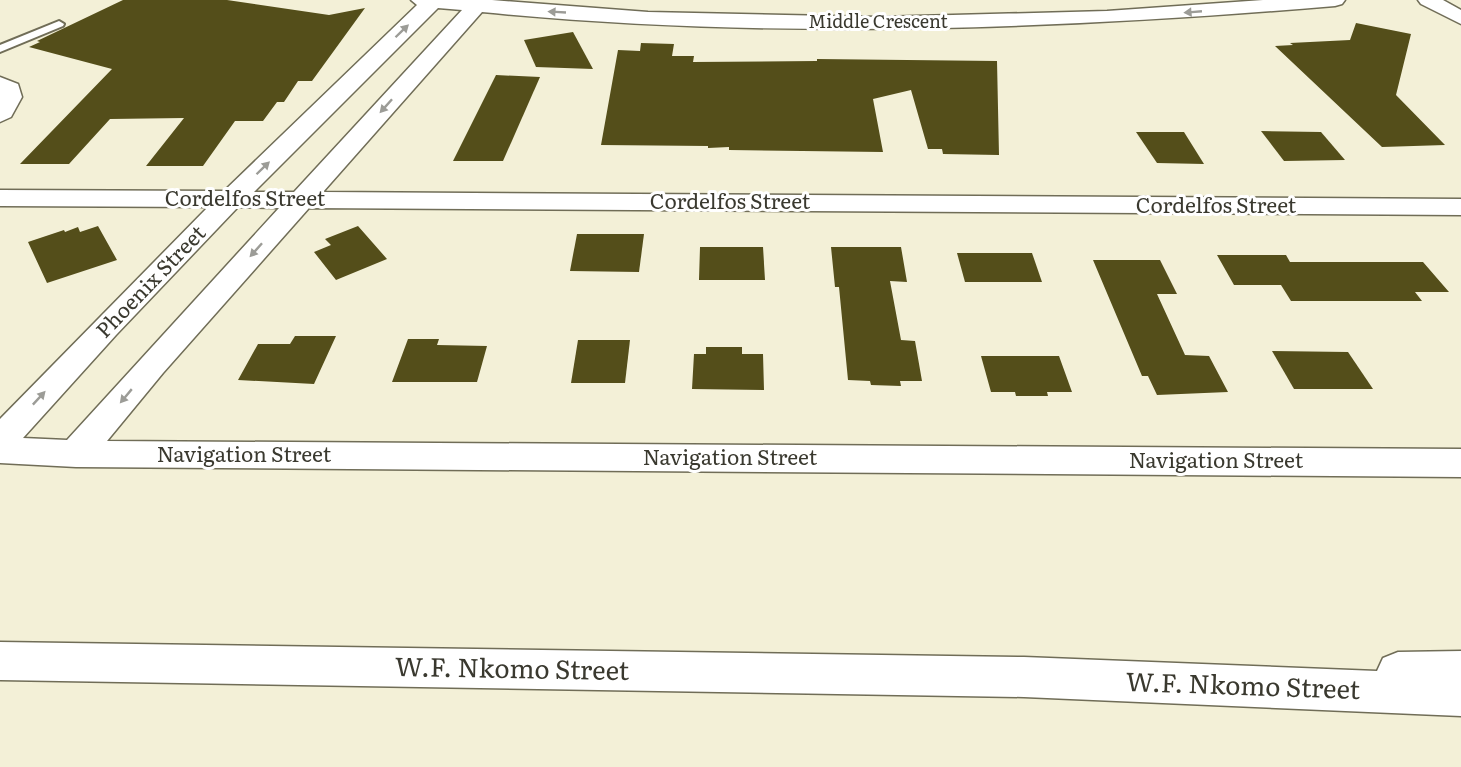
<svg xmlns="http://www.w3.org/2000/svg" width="1461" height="767" font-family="Literata,serif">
<rect width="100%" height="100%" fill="#f3f0d7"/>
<g fill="#544e1a">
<path d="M123,0H227L329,15L365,8L312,81H298L284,102H277L263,121H235L203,166H146L184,118L110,119L69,164H20L112,69L29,47L40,42L37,41Z"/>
<path d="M1356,23L1411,34L1396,95L1445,145L1382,147L1275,46L1293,45L1290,43L1350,40Z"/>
<path d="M573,32L593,69L536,67L524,40Z"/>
<path d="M641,43L674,44L672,56H694L693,62L817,61V59L997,61L999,155L943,154L942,149H928L911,90L873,99L883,152L729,150V147L708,148V146L601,145L618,50L640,51Z"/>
<path d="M496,75L540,77L503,161H453Z"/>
<path d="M1261,131L1321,132L1345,160L1284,161Z"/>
<path d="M1136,132H1184L1204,164L1157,163Z"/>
<path d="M98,226L117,260L47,283L28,242L64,230L65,232L78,227L80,232Z"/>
<path d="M358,226L387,259L336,280L314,252L331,245L325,239Z"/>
<path d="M577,234H644L639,272L570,271Z"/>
<path d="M700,247H763L765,280H699Z"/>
<path d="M831,247H901L907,282L890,281L901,340L915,341L922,381H900L901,386L871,385L870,381L848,380L839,287H835Z"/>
<path d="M957,253H1032L1042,282H965Z"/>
<path d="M1217,255H1286L1290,262H1423L1449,292H1415L1422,301H1291L1281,285H1234Z"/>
<path d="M1093,260H1160L1177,294H1157L1185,355L1209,356L1228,392L1157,395L1148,376H1142Z"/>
<path d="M295,336H336L314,384L238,380L258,344H290Z"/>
<path d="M408,339H439L437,345L487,346L477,382H392Z"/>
<path d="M578,340H630L625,383H571Z"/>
<path d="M706,347H742V354H763L764,390L692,389L694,354H706Z"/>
<path d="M1272,351L1348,352L1373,389H1294Z"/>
<path d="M981,356H1059L1072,392H1047L1048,396H1016L1015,392H991Z"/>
</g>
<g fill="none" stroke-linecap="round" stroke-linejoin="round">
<g stroke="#706d57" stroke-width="4">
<path id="service" d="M59,21L64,24L63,26L0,52V45Z"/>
</g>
<g stroke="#706d57" stroke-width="3">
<g id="minor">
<path d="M411,0H492L648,12L878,17L1107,11L1263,0H1345L1342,4L1335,6C1051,30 766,40 482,12L323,192L1461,199V215L309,208L163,373L107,441L1461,449V477L76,467L0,463V419L208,207L0,206V190L224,191L417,5ZM438,8L462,10L294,192H254ZM238,207L279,208L67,440L23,438L116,335Z"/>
<path d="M1418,0H1443L1461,10V24L1421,4Z"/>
<path d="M0,77L18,84L22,97L11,117L0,122Z"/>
</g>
</g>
<g stroke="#706d57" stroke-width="3">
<path id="secondary" d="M0,642L1024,657L1377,671L1383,658L1398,652L1461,651V716L1024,697L0,680Z"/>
</g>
<use href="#service" fill="#fff" fill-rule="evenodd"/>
<use href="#minor" fill="#fff" fill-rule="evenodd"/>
<use href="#secondary" fill="#fff" fill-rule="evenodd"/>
</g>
<defs><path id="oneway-solid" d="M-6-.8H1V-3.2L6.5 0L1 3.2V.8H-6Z" transform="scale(1.5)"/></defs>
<g fill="#9c9c97">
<use href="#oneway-solid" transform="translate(557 12) rotate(-177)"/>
<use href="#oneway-solid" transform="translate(1193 12) rotate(175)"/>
<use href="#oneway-solid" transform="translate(402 31) rotate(-44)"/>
<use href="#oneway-solid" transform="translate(386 106) rotate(132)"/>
<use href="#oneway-solid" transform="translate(263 168) rotate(-44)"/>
<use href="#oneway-solid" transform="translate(256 250) rotate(132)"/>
<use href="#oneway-solid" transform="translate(126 396) rotate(130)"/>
<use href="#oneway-solid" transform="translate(39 398) rotate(-47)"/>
</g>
<g text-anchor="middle" stroke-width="6" stroke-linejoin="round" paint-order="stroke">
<g font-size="18" fill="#3a392f" stroke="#fff">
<text x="878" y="28">Middle Crescent</text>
</g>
<g font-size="21" fill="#3a392f" stroke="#fff">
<text x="245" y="206">Cordelfos Street</text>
<text x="730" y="209">Cordelfos Street</text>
<text x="1216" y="213">Cordelfos Street</text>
<text transform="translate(151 282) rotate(-46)" y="7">Phoenix Street</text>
<text x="244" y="462">Navigation Street</text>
<text x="730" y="465">Navigation Street</text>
<text x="1216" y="468">Navigation Street</text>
</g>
<g font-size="26" fill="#3a392f" stroke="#fff">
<text transform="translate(512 669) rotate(1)" y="9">W.F. Nkomo Street</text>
<text transform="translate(1243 686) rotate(2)" y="9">W.F. Nkomo Street</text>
</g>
</g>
</svg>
